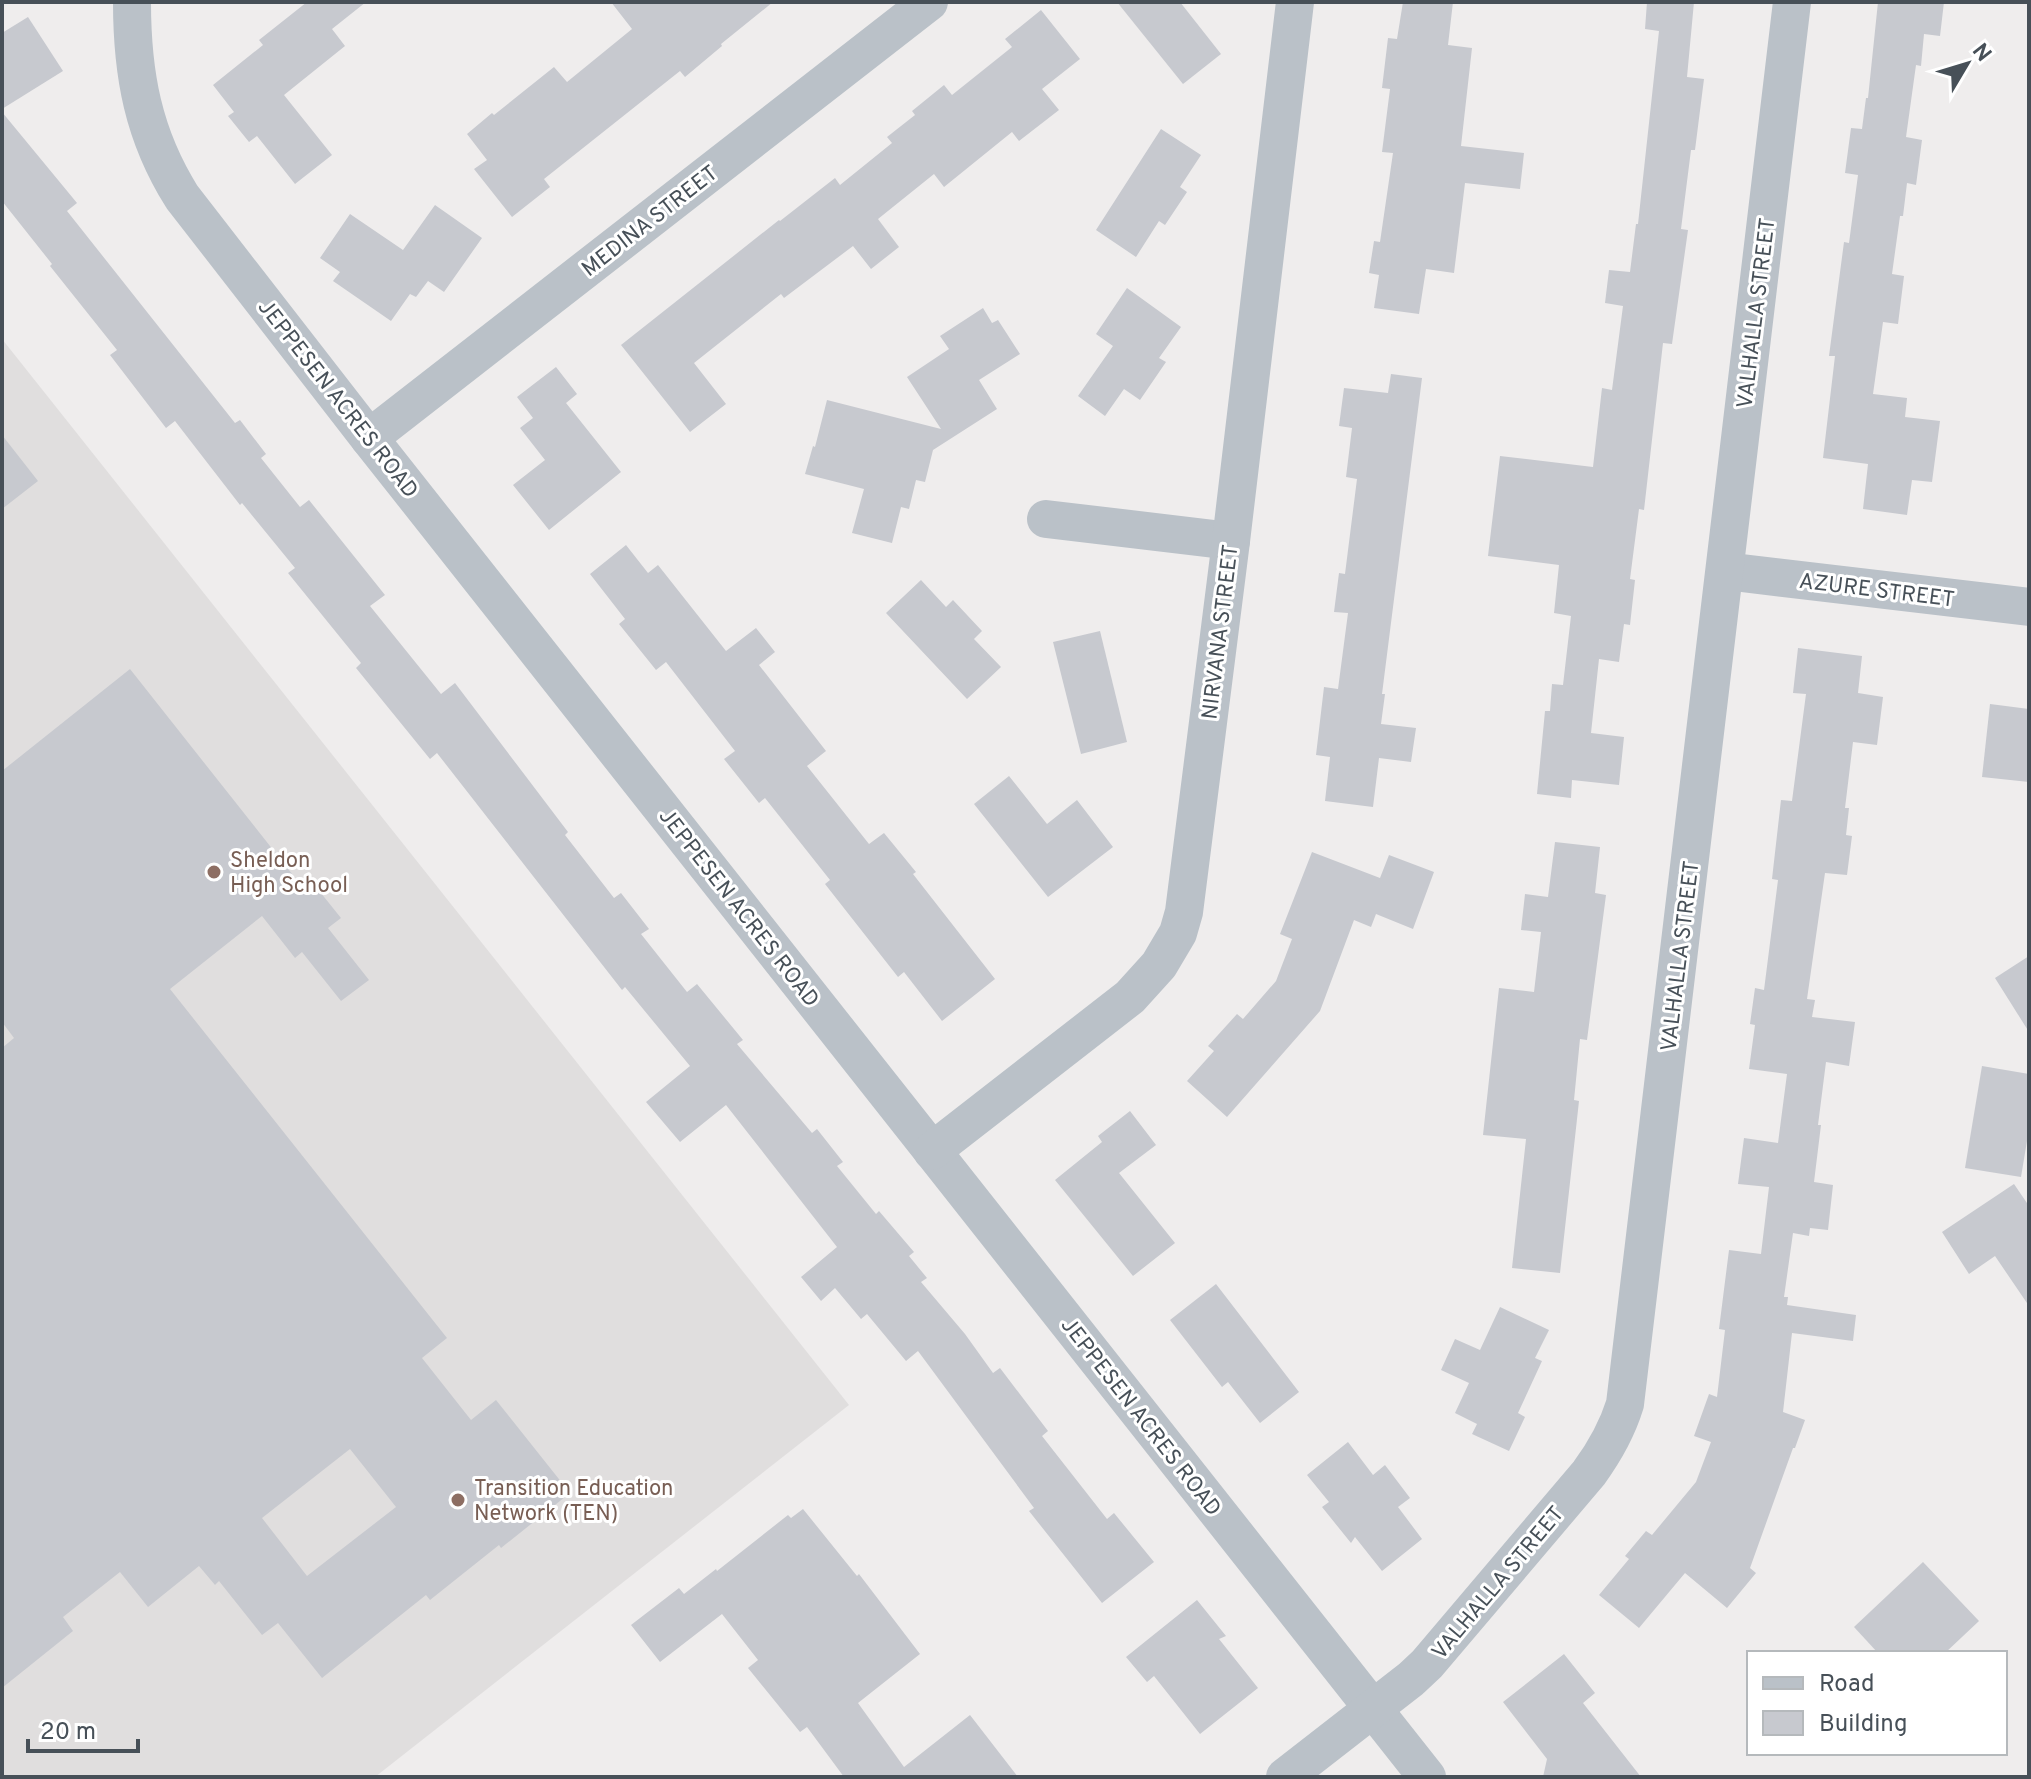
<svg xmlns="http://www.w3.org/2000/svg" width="2031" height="1779" font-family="Overpass,sans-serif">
<rect width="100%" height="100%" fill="#efeded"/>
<path fill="#e0dede" d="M2,339L849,1405L375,1777H2Z"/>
<g fill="#c7c9cf" fill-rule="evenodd">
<path d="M307,2H366L332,29L345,46L284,95L332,155L295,184L257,136L249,142L228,116L234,112L213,85L263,45L259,40Z"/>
<path d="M611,2H773L721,44L722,46L685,77L680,71L544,179L550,187L512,217L474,169L487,160L467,134L492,113L494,115L554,67L567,82L632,29Z"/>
<path d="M1117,2H1180L1221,54L1183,84Z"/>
<path d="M1403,2H1453L1448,45L1472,48L1461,146L1524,153L1520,189L1465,183L1454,273L1426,269L1419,314L1374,308L1379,275L1369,273L1374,241L1380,242L1393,153L1382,152L1390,89L1382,88L1388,38L1397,39Z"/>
<path d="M1647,2H1694L1687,77L1704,79L1695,150H1691L1681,229L1688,230L1672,344L1663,343L1644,510L1639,509L1630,579L1635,580L1630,625L1624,624L1619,662L1599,659L1591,733L1624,737L1619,785L1572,780L1571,798L1537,794L1545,711H1550L1552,684L1563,685L1571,616L1554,613L1559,565L1488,556L1500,456L1593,467L1602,388L1612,390L1623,306L1605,303L1609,270L1630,272L1636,224H1638L1659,31L1645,29Z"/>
<path d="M1878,2H1944L1940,36L1924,34L1921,66L1916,65L1906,137L1922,140L1916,185L1907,183L1903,216H1900L1892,274L1904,276L1898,324L1883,322L1873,394L1907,398L1905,417L1940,421L1932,482L1912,480L1907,515L1863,509L1868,464L1823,458L1835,356H1829L1844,242L1849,243L1858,175L1845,173L1851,128L1862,129L1866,98H1868Z"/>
<path d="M1041,10L1080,59L1042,89L1059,110L1019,141L1012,132L944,187L934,174L878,219L899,247L871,269L853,246L784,298L781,294L694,363L726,404L690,432L621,345L779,220L780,221L835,178L840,185L892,143L887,137L915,115L912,111L944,85L952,95L1012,47L1005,39Z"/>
<path d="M28,17L63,71L2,109V33Z"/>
<path d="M2,112L77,203L67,211L235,423L240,420L266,454L261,458L300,507L309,500L385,595L370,606L441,694L455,683L568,832L565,835L614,898L621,893L649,929L641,934L687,992L697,984L743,1040L737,1044L812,1133L817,1129L843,1162L837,1166L876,1214L879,1211L914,1252L909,1256L927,1278L921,1282L965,1334L993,1373L1000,1368L1048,1431L1042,1436L1107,1519L1114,1513L1154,1562L1102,1603L1029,1511L1034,1508L918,1351L906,1361L867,1314L861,1319L835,1288L821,1301L801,1277L837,1247L726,1105L680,1142L646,1102L690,1066L625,987L622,990L437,753L430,759L356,668L361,663L288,573L295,568L242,503L240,505L175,421L166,428L110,355L117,350L50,266L52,264L2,201Z"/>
<path d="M1161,129L1201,155L1180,187L1187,192L1165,225L1159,221L1136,257L1096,230Z"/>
<path d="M435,205L482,238L444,292L428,281L416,297L410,294L391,321L333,281L340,272L320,258L350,214L403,250Z"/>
<path d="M1127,288L1181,327L1159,358L1166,362L1140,400L1124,389L1105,416L1078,396L1113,346L1096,334Z"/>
<path d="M983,308L992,323L998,320L1020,354L979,380L997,409L933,450L925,482L916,480L909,509L901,507L892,543L852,533L864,489L805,474L813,446L815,447L827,400L941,429L907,377L949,349L940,336Z"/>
<path d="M556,367L577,394L566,403L621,472L549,530L513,485L545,460L520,428L533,418L517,397Z"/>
<path d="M1391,374L1422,378L1382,694H1385L1381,724L1416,728L1411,762L1379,758L1373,807L1325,801L1330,757L1316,755L1324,687L1338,689L1348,613L1334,612L1339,573L1345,574L1357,479L1346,477L1352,428L1339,426L1344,388L1388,393Z"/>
<path d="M2,435L38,481L2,509Z"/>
<path d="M626,545L648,573L658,565L726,651L756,628L775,652L759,665L826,751L807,766L869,844L884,833L916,872L913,874L995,979L942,1021L904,972L898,977L825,884L830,880L765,798L759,803L724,759L735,751L666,662L656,670L619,624L625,619L590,574Z"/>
<path d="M921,580L946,607L953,600L982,631L974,639L1001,667L967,699L886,613Z"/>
<path d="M1100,631L1127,742L1081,754L1053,642Z"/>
<path d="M1798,648L1862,656L1858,693L1883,697L1877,745L1853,742L1845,808H1849L1846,835L1852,836L1847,875L1825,873L1807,999L1815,1000L1812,1017L1855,1022L1849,1066L1826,1062L1818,1125H1821L1814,1182L1833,1185L1828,1230L1810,1228L1809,1236L1793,1233L1784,1297H1788L1787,1305L1856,1315L1853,1341L1792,1333L1783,1412L1805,1420L1795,1448H1793L1750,1568L1756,1573L1727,1608L1685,1573L1639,1628L1599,1595L1629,1559L1625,1556L1646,1531L1652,1535L1696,1482L1711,1442L1694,1436L1709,1394L1717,1397L1725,1330L1719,1329L1729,1250L1761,1254L1769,1187L1738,1184L1744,1138L1778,1143L1787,1074L1749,1069L1755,1025L1750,1024L1755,988L1764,990L1778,880L1772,879L1781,800L1792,801L1806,694L1793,693Z"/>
<path d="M130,669L300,884L308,877L341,918L328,928L369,980L341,1001L302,952L295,958L262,916L170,989L447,1338L422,1358L471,1420L496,1400L570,1493L501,1548L499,1545L430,1600L426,1595L322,1678L278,1623L262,1635L219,1581L215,1585L199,1566L148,1607L120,1572L63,1617L73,1631L2,1688V1048L14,1038L2,1022V771ZM350,1449L396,1507L307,1576L262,1518Z"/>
<path d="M1990,704L2029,709V782L1982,777Z"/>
<path d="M1009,776L1047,824L1077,800L1113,847L1048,897L974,804Z"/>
<path d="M1555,842L1600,847L1595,893L1606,895L1587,1040L1580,1039L1574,1100L1579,1101L1560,1273L1512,1268L1526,1139L1483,1135L1499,988L1534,992L1541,932L1521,930L1525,894L1548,897Z"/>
<path d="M1312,852L1380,878L1389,855L1434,872L1413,929L1376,914L1371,927L1354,920L1320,1011L1227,1117L1187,1081L1214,1051L1208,1046L1237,1014L1243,1019L1276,981L1292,939L1280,934Z"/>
<path d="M2029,956V1032L1995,978Z"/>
<path d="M1982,1066L2029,1074V1129L2021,1177L1965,1168Z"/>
<path d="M1130,1111L1156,1145L1119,1173L1175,1243L1133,1276L1055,1180L1102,1142L1098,1136Z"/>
<path d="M2014,1184L2029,1206V1306L1995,1256L1969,1274L1942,1232Z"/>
<path d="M1216,1284L1299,1392L1260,1423L1228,1382L1222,1387L1170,1320Z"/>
<path d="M1500,1307L1549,1330L1535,1358L1542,1361L1518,1413L1525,1417L1509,1451L1472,1434L1477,1424L1455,1413L1469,1383L1441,1370L1455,1339L1480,1350Z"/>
<path d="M1348,1442L1373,1475L1385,1465L1410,1498L1398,1507L1422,1539L1382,1571L1355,1537L1351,1543L1322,1507L1329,1502L1307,1475Z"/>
<path d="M803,1509L857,1576L859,1574L920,1654L858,1703L904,1767L970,1715L1018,1777H844L807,1727L800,1732L748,1668L758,1660L722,1614L660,1662L631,1625L679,1588L684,1594L716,1569L717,1571L788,1515L791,1518Z"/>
<path d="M1923,1562L1979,1621L1945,1653H1878L1854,1627Z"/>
<path d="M1197,1600L1226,1636L1219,1639L1258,1688L1200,1734L1154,1676L1147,1682L1126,1657Z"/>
<path d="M1564,1654L1595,1693L1583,1703L1641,1777H1543L1547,1759L1503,1702Z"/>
</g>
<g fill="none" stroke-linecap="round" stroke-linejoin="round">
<g stroke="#bac1c8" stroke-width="38">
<path d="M132,2C132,74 143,135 182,197L369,438L1427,1777"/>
<path d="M369,438L929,2"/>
<path d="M1046,519L1231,541"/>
<path d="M1725,571L2029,607"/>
<path d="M932,1151L1130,997L1159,965L1178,933L1184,912L1231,541L1295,2"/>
<path d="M1285,1777L1411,1679L1427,1664L1589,1473C1605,1451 1617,1430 1625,1404L1792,2"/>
</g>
</g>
<g fill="#8d6e63" stroke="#fff" stroke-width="3">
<circle cx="214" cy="872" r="8"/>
<circle cx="458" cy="1500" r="8"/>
</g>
<g text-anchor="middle" stroke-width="6" stroke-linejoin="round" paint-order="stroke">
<g font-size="22" fill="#475058" stroke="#fff">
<text transform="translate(649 220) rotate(-38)" y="8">MEDINA STREET</text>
<text transform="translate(1755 313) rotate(-83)" y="8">VALHALLA STREET</text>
<text transform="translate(339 398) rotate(52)" y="8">JEPPESEN ACRES ROAD</text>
<text transform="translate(1877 589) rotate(7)" y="8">AZURE STREET</text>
<text transform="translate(1219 632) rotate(-83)" y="8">NIRVANA STREET</text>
<text transform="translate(740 907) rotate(52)" y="8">JEPPESEN ACRES ROAD</text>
<text transform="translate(1679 956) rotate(-83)" y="8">VALHALLA STREET</text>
<text transform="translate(1142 1416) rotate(52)" y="8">JEPPESEN ACRES ROAD</text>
<text transform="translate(1497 1582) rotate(-50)" y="8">VALHALLA STREET</text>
</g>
<g font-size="22" fill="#785e54" stroke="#fff" text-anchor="start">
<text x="230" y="867">Sheldon<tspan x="230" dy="25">High School</tspan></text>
<text x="474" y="1495">Transition Education<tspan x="474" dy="25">Network (TEN)</tspan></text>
</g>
</g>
<rect width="2031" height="1779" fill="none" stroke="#475058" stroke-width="8"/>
<rect x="1747" y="1651" width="260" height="104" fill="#ffffff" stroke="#b5b9bc" stroke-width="2"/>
<rect x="1763" y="1677" width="40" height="12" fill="#bac1c8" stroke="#b5b9bc" stroke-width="2"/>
<text x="1819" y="1691" font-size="24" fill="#475058">Road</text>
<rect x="1763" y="1711" width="40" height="24" fill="#c7c9cf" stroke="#b5b9bc" stroke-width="2"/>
<text x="1819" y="1731" font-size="24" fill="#475058">Building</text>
<g transform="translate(1967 64) rotate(52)" stroke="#ffffff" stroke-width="6" paint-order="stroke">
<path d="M0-6L14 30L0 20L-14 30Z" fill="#475058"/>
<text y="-12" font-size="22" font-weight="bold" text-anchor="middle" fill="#475058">N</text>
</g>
<path d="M28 1739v12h110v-12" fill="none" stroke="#475058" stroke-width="4"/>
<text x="40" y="1739" font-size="24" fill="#475058" stroke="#ffffff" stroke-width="6" paint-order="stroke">20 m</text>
</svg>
